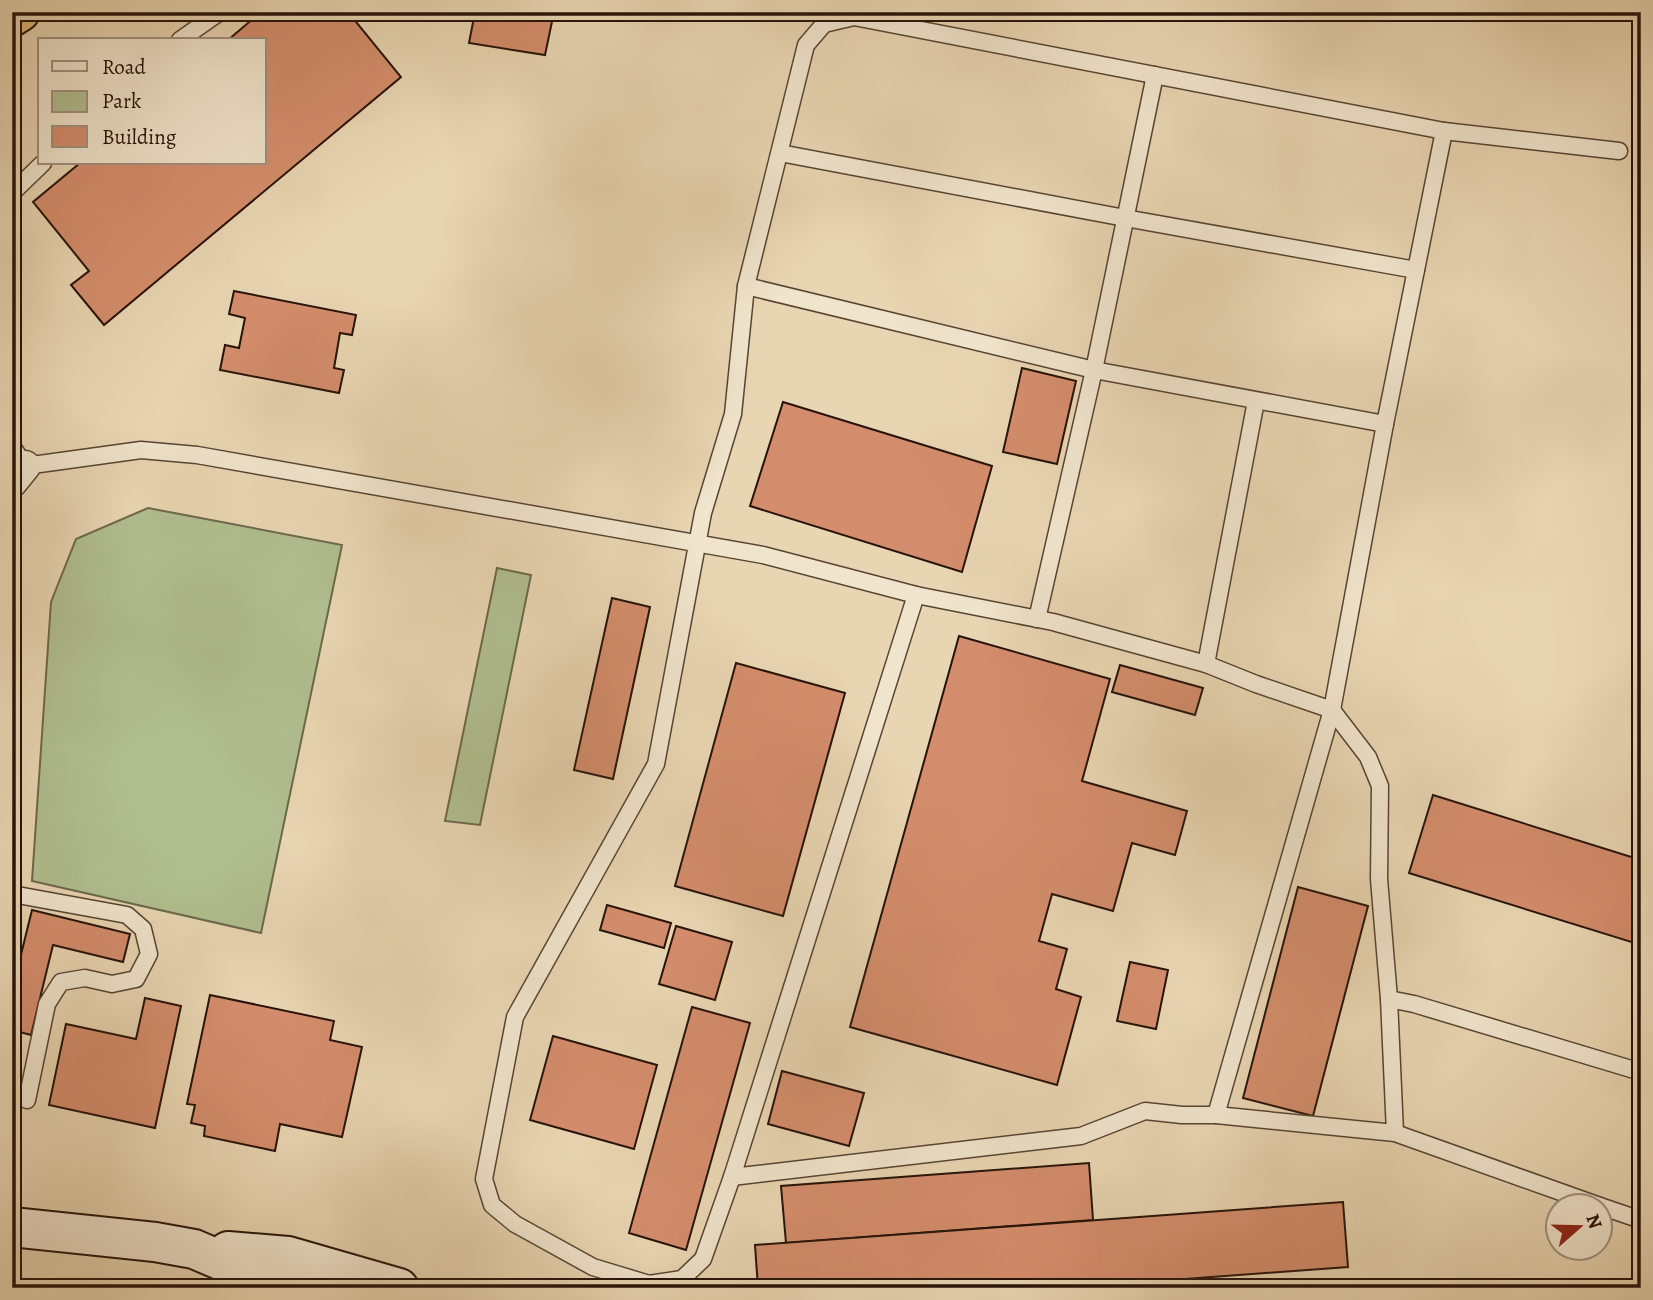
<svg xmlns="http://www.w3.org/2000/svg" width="1653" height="1300" font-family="Alegreya,serif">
<rect width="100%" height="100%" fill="#e8d5b1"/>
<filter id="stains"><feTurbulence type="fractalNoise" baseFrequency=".00286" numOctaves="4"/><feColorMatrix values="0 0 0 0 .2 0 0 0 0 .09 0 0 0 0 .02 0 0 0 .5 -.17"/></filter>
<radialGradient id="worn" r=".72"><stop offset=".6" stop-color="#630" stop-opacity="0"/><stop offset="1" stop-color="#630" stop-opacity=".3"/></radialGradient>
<g fill="#b0be8f" stroke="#6c684d" stroke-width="2">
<path d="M148,508L342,545L261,933L32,881L51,602L76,539Z"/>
<path d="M497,568L531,575L480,825L445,821Z"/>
</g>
<g fill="#d48d6c" stroke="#27130b" stroke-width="2">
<path d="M261,12H348L401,77L104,325L71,285L89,271L33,202L80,163H264V40H228Z"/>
<path d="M475,12H554L545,55L469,43Z"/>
<path d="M234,291L356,315L352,335L340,333L334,368L344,370L339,393L220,370L225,345L239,348L245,318L229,314Z"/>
<path d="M1022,368L1076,381L1057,464L1003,452Z"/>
<path d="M783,402L992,466L962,572L750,506Z"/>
<path d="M612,598L650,607L613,779L574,770Z"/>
<path d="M959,636L1110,679L1082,781L1187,811L1175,855L1132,843L1113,911L1052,894L1039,941L1067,949L1056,989L1081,997L1057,1085L850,1027Z"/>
<path d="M736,663L845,693L783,916L675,886Z"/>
<path d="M1120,665L1203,688L1195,715L1112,692Z"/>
<path d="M1433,795L1641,860V945L1409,873Z"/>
<path d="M1298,887L1368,906L1313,1116L1243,1098Z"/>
<path d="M607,905L671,923L664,948L600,930Z"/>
<path d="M32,910L130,934L123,962L53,945L31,1035L12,1030V991Z"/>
<path d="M676,926L732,942L715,1000L659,984Z"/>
<path d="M1130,962L1168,970L1156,1029L1117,1021Z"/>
<path d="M210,995L334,1021L330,1040L362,1047L342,1137L280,1124L275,1151L204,1136L205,1126L191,1123L195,1105L187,1104Z"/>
<path d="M145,998L181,1006L155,1128L49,1105L66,1024L136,1039Z"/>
<path d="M692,1007L750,1023L686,1250L629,1233Z"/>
<path d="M553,1036L657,1065L634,1149L530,1120Z"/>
<path d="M782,1071L864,1093L849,1146L768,1124Z"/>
<path d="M1089,1163L1093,1220L786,1243L781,1186Z"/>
<path d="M1343,1202L1348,1267L1064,1288H758L755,1245Z"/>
</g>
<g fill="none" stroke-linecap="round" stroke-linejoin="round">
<g stroke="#574434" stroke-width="19">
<g id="lane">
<path d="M180,40L220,12"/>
<path d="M780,153L1125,218L1416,270"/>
<path d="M12,193L43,163"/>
<path d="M746,286L1094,370L1385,424"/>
<path d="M12,446L25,466L141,450L197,455L763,555L916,595L1053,622L1206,664L1256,684L1332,710L1368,757L1380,786L1379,879L1389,999L1414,1004L1641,1072"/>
<path d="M916,595L732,1177L1081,1136L1145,1111L1182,1115H1216L1332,710L1385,424L1444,131"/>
<path d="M1037,619L1094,370L1155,75"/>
<path d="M1206,664L1256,401"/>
<path d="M12,894L127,915L143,929L149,954L136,979L112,984L85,978L61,982L47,1004L27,1100"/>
<path d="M1389,999L1395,1133"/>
<path d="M1216,1115L1395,1133L1600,1206"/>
<path d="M732,1177L703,1259L682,1279L649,1284L593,1267L515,1224L492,1205L484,1179L515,1017L656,764L703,513L733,414L746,286L806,45L824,24L854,17L1444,131L1619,151"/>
<path d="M1600,1206L1641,1220"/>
</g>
</g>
<g stroke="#574434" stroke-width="33">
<path id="street" d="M12,482L25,466"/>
</g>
<g stroke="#27130b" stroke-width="42">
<g id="secondary">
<path d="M12,1227L155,1242L194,1249L286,1288"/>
<path d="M228,1251L288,1256L399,1288"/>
</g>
</g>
<g stroke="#27130b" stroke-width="42">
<path id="highway" d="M12,17L20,12"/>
</g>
<use href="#lane" stroke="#f0e4cc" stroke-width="16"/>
<use href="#street" stroke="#f0e4cc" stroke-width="30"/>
<use href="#secondary" stroke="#f0e4cc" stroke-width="38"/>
<use href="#highway" stroke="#e4ba78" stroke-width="38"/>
</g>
<rect width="1653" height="1300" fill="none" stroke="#e8d5b1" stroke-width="42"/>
<rect x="14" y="14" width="1625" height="1272" fill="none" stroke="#27130b" stroke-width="3.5"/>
<rect x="21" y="21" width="1611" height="1258" fill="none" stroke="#27130b" stroke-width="2"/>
<rect x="38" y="38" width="228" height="126" fill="#f0e4cc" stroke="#a0907f" stroke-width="2"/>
<rect x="52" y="61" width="35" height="10" fill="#f0e4cc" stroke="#a0907f" stroke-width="2"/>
<text x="102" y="74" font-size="21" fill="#27130b">Road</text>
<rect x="52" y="91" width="35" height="21" fill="#b0be8f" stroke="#a0907f" stroke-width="2"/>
<text x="102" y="108" font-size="21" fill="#27130b">Park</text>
<rect x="52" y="126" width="35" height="21" fill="#d48d6c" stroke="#a0907f" stroke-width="2"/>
<text x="102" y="144" font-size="21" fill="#27130b">Building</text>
<g transform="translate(1579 1227) rotate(70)"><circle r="33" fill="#f0e4cc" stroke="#a0907f" stroke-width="2"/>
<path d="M0-5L12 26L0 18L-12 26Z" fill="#8f2418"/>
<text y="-10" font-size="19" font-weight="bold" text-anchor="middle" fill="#27130b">N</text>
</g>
<rect width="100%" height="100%" filter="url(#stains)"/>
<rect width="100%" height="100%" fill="url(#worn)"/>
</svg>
